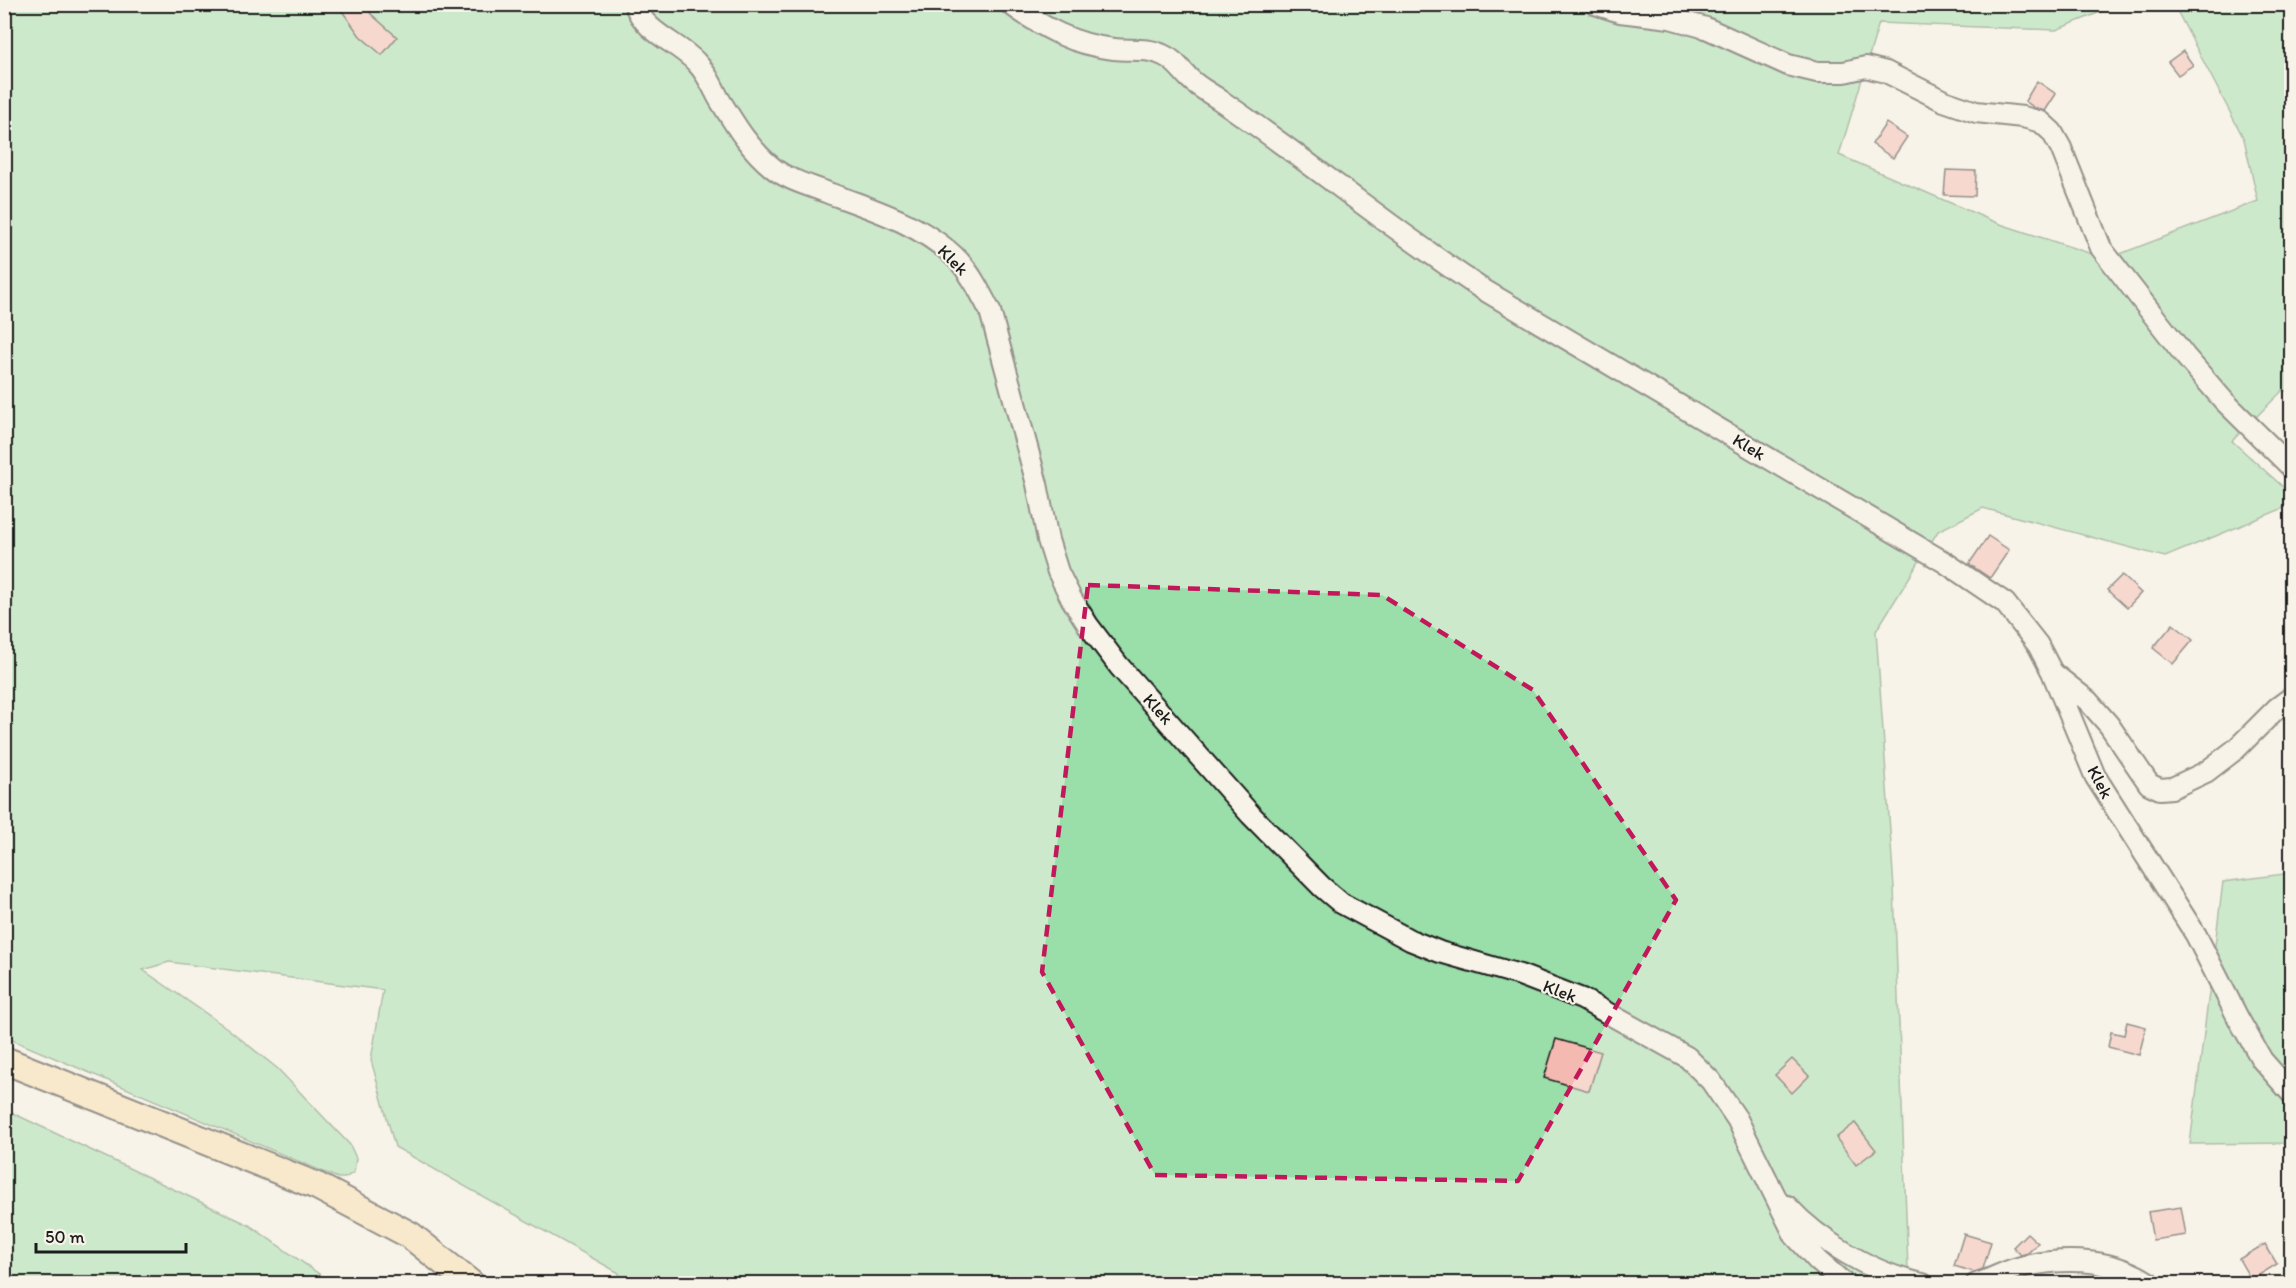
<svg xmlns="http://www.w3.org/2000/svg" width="2296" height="1288" font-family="Itim,sans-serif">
<rect width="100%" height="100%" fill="#f7f3e8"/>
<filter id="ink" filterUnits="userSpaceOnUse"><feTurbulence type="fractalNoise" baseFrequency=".0167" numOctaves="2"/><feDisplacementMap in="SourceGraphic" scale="12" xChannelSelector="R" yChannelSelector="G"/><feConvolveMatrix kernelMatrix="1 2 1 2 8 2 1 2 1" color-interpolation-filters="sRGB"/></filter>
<g filter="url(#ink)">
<g fill="#9adea9" stroke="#5b7d62" stroke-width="1.5">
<path d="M513,4L2118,5L2056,30L1879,23L1839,155L1997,223L2107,259L2258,201L2244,139L2174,5H2291V392L2283,390L2232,441L2291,494V505L2165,557L1983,508L1938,531L1876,631L1894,888L1908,1269L1937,1283H621L619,1273L395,1147L371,1060L383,990L169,962L143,970L227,1028L278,1069L350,1145L356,1158L354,1172L345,1178H338L5,1037L4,5Z"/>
<path d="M2291,873V1143L2190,1144L2223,882Z"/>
<path d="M4,1109L249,1225L332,1283H5Z"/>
</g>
<g fill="#f4b9b0" stroke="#1c1c1c" stroke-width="1.5">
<path d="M337,4H364L371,14L397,37L382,55L360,36Z"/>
<path d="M2183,51L2193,65L2178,75L2168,62Z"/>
<path d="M2037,81L2056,94L2045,111L2035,108L2025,101Z"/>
<path d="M1886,123L1907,137L1893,158L1872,144Z"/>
<path d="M1946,170L1976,171L1975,196L1944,195Z"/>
<path d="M1988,536L2009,550L1990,578L1969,564Z"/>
<path d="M2122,575L2141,593L2127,608L2107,590Z"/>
<path d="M2173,624L2193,640L2173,664L2153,648Z"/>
<path d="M2127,1022L2146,1027L2139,1055L2108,1047L2111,1032L2124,1035Z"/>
<path d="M1556,1039L1601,1052L1589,1091L1544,1078Z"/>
<path d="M1792,1059L1809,1076L1792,1093L1775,1075Z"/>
<path d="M1855,1123L1876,1150L1856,1165L1836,1138Z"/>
<path d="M2181,1207L2186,1235L2153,1240L2148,1212Z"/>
<path d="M2027,1233L2038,1243L2028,1253L2021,1255L2013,1247Z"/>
<path d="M1964,1234L1991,1242L1983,1269L1974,1272L1954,1266Z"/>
<path d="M2265,1244L2277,1264L2251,1280L2239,1259Z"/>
</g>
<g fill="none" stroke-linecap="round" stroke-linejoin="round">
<g stroke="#1c1c1c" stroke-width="24">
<g id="minor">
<path d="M635,4C643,32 677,42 696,62C706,72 712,85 718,97C734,123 749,149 773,168C789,181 812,186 831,194C876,210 925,226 959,261C972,275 981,294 990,311L1037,484L1048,540L1058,572L1071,598L1088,625L1119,666L1251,815L1322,887L1341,903L1410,940L1440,952L1520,975L1582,999L1687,1057L1711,1081L1737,1119L1795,1236L1818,1261L1845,1284"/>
<path d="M1010,4C1042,27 1074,45 1114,49C1130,51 1147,47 1163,55C1175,60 1181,70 1190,79C1198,87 1210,93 1220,100C1308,160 1390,228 1479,287L1946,563L2005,603L2038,645L2052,672L2095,776L2196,935L2238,1018L2262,1060L2292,1094"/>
<path d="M1595,4L1620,12L1670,18L1706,28L1788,65L1817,72H1844L1866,67L1886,72L1944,101L1976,112L2023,117L2041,122L2052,132L2061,148L2101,248L2185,356L2224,401L2292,468"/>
<path d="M2054,674L2088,701L2109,725L2149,784L2160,789L2172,788L2206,772L2236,749L2277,708L2292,697"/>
<path d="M1787,1206C1819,1241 1875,1275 1923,1284"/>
<path d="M1976,1284C1993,1279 2008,1269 2025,1266C2068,1257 2114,1259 2151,1284"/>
</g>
</g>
<g stroke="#1c1c1c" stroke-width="30">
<path id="major" d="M4,1060L317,1186L410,1235L471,1284"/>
</g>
<use href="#minor" stroke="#f7f3e8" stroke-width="20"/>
<use href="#major" stroke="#f9deab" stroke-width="26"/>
</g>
</g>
<path d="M0 0H2296V1288H0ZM1088,585L1382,595L1533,690L1676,900L1518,1181L1155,1175L1042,972Z" fill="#f7f3e8" fill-opacity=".55" fill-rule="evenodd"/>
<path fill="none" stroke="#c2185b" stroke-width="4.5" stroke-dasharray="12 8" stroke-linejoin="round" d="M1088,585L1382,595L1533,690L1676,900L1518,1181L1155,1175L1042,972Z"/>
<g text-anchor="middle" stroke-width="4.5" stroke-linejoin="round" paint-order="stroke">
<g font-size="18" fill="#1c1c1c" stroke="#f7f3e8">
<text transform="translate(953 260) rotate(45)" y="6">Klek</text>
<text transform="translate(1749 447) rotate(31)" y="6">Klek</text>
<text transform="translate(1158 709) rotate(48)" y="6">Klek</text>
<text transform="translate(2100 782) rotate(62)" y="6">Klek</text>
<text transform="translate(1560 991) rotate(21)" y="6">Klek</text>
</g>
</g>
<rect width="2296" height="1288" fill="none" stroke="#f7f3e8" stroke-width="24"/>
<rect x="12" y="12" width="2272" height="1264" fill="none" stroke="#1c1c1c" stroke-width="2" filter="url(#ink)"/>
<path d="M36 1243v9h150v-9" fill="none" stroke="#1c1c1c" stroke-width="3"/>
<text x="45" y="1243" font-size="18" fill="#1c1c1c" stroke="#f7f3e8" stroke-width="4.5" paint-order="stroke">50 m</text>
</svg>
